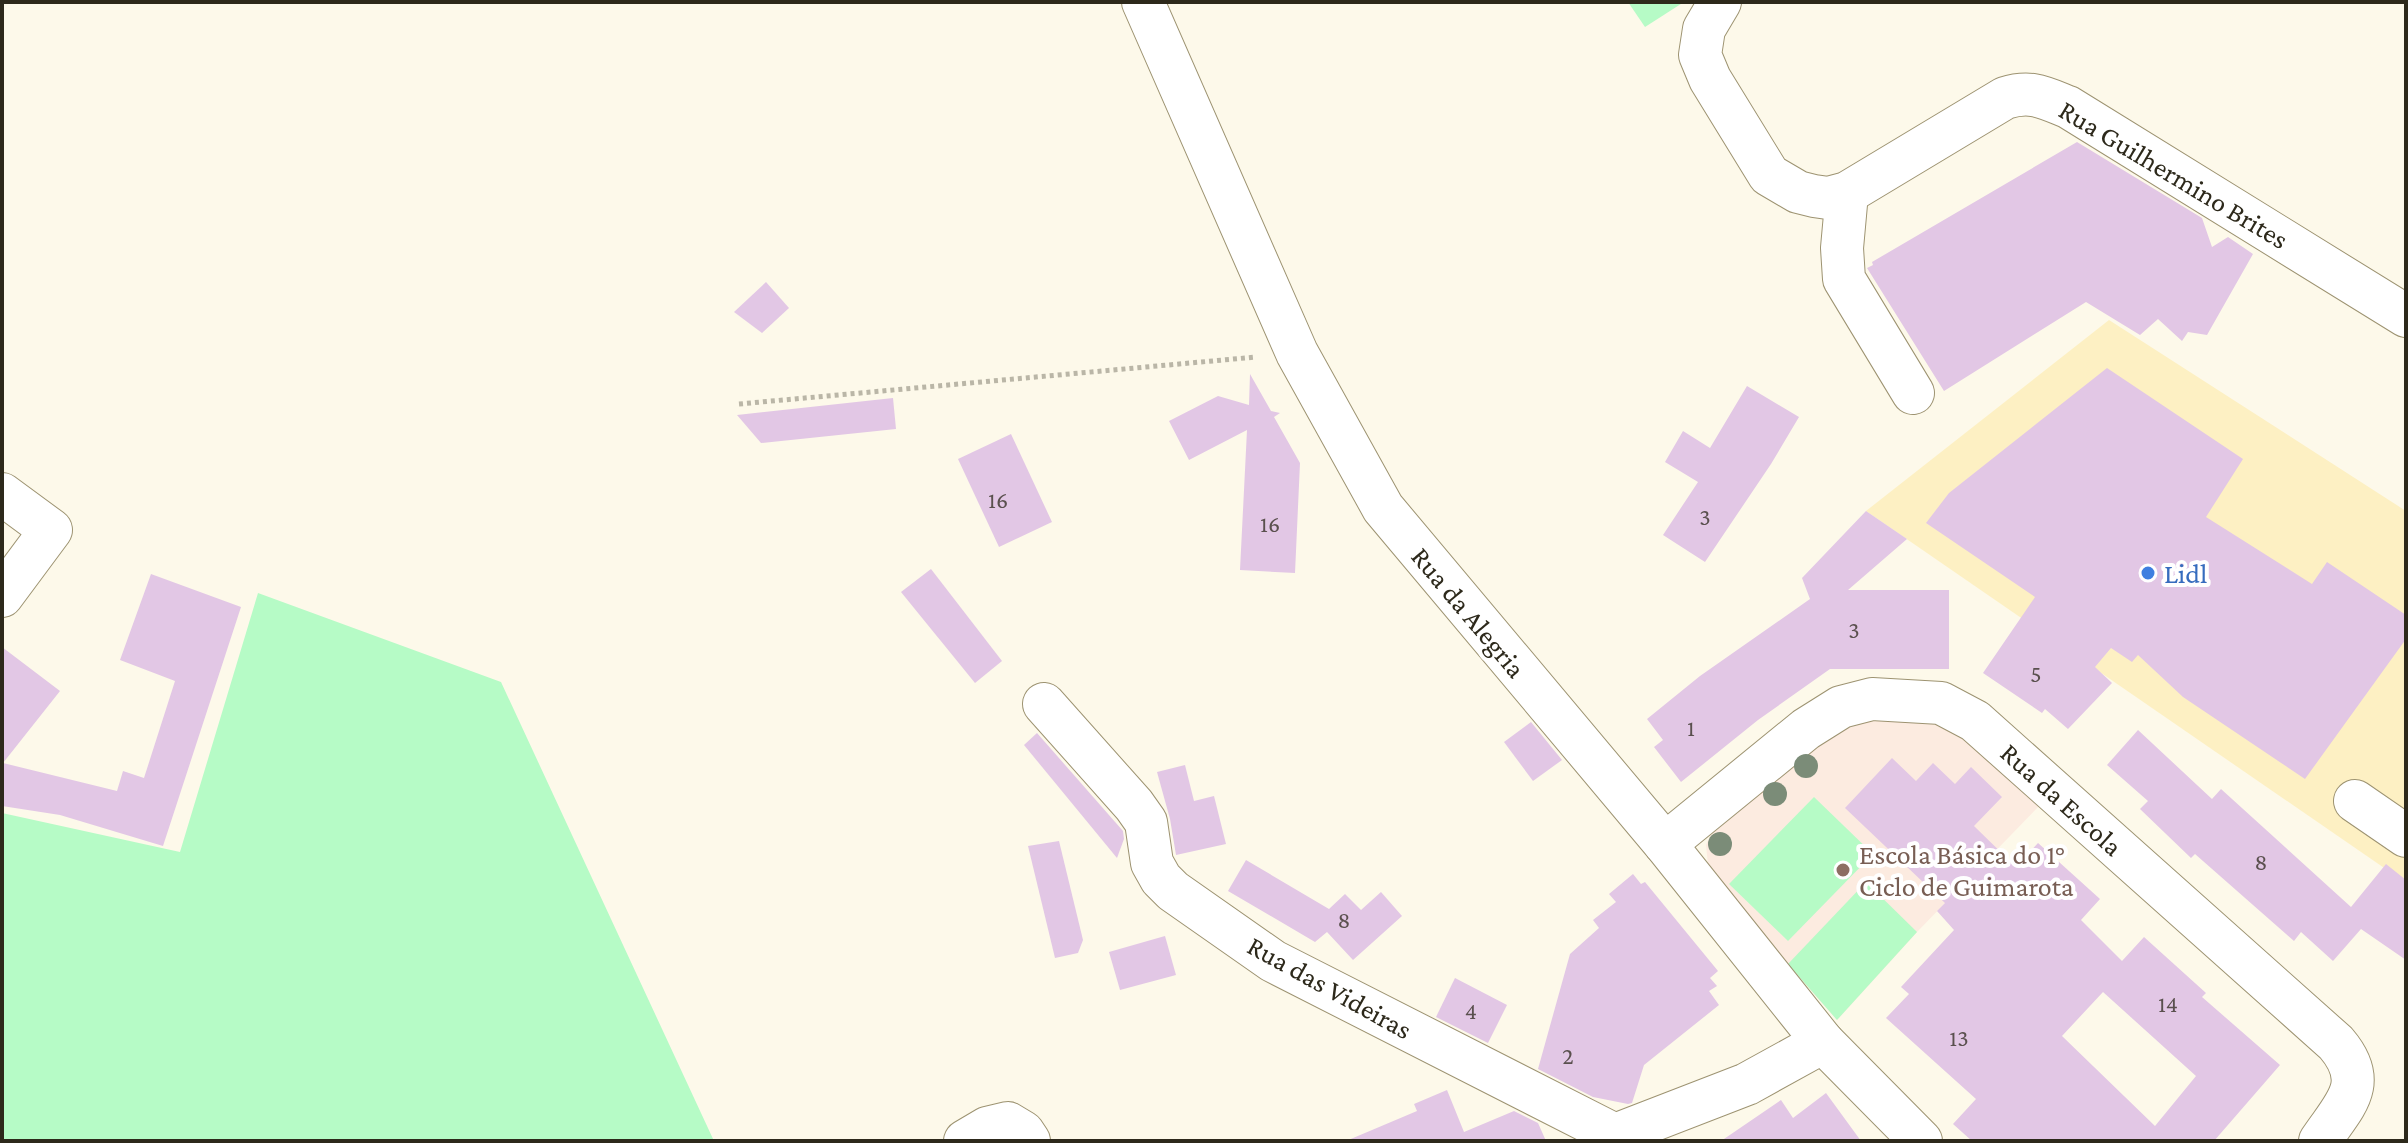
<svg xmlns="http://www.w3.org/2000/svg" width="2408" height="1143" font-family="'Crimson Pro',serif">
<rect width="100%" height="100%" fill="#fdf9ea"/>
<path fill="#fdf0c3" d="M2109,320L2406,511V883L1866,511Z"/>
<path fill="#fcebe0" d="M1875,718L1943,721L2042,803L1917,932L1837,1020L1727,895L1708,865L1706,845L1710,836L1828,735Z"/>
<g fill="#b6fbc6">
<path d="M1628,2H1684L1645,27Z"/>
<path d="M258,593L501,682L714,1141H2V813L180,852Z"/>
<path d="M1814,797L1873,854L1788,941L1729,884Z"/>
<path d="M1866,882L1917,932L1837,1020L1788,964Z"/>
</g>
<g fill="#e2c7e5" fill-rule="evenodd">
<path d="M2077,142L2202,218L2212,247L2228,237L2253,254L2207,335L2188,332L2182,341L2158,319L2140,335L2086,302L1944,391L1867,268L1873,265L1872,262Z"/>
<path d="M766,282L789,308L762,333L734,312Z"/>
<path d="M2107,368L2243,459L2206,517L2312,584L2327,562L2406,615V639L2305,779L2183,697L2138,655L2132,662L2111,648L2095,667L2112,683L2068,729L2045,709L2042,713L1983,673L2035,597L1926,523L1949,493Z"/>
<path d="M1250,374L1271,411L1280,413L1274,417L1300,463L1295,573L1240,570L1247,430L1189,460L1169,421L1218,396L1249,405Z"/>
<path d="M1747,386L1799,417L1771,464L1705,562L1663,535L1698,482L1665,462L1683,431L1710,448Z"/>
<path d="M893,398L896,429L761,443L737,415Z"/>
<path d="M1011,434L1052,522L999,547L958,459Z"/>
<path d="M1866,511L1907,539L1848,590H1949V669H1830L1758,720L1681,782L1654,747L1663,740L1647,719L1700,676L1810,599L1802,578Z"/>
<path d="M931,569L1002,661L975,683L901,592Z"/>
<path d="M151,574L241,607L163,846L60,815L2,806V647L60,691L3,763L117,791L123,771L144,778L175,681L120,660Z"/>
<path d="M1531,722L1562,760L1533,781L1504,742Z"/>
<path d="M2138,730L2212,799L2221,789L2351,907L2386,864L2406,880V960L2361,929L2333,961L2301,932L2294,941L2195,854L2191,858L2140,809L2148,801L2107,765Z"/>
<path d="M1037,733L1123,831L1124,839L1117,858L1024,745Z"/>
<path d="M1892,758L1916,781L1933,763L1955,784L1971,767L2002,797L1974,826L2016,867L2038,843L2100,899L2081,920L2122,961L2144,937L2206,993L2202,997L2280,1065L2214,1141H1972L1953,1124L1976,1099L1886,1018L1909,994L1901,987L1954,930L1937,911L1945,903L1845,808ZM2103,992L2196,1076L2155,1126L2062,1036Z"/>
<path d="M1185,765L1194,801L1214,796L1226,844L1176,855L1170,819L1157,772Z"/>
<path d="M1059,841L1083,940L1078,953L1055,958L1028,846Z"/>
<path d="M1246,860L1329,909L1345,894L1361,910L1381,892L1402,916L1353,960L1327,932L1315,942L1228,891Z"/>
<path d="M1633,874L1641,884L1645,882L1718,971L1710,978L1717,986L1709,991L1719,1005L1644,1065L1632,1103L1628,1104L1593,1097L1538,1069L1570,954L1599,928L1593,920L1616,902L1609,894Z"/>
<path d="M1165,936L1176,975L1120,990L1109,952Z"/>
<path d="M1455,978L1507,1005L1488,1043L1436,1017Z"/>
<path d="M1447,1090L1464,1132L1514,1111L1538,1123L1546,1141H1346L1417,1111L1414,1104Z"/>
<path d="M1826,1093L1861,1141H1721L1781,1100L1793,1118Z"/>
</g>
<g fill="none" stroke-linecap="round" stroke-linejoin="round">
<g stroke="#9d9371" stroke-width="44">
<g id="minor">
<path d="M1143,2L1297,353L1383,508L1665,844L1823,1042L1921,1141"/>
<path d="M1720,2L1704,29L1700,55L1710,79L1769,175L1798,192L1814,196L1828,198L1847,193L2005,98C2031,90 2043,97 2068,107L2406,316"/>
<path d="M1847,193L1842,248L1844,279L1913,393"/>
<path d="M2,494L51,530L2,596"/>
<path d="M1044,704L1134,805L1146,822L1152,863L1161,879L1173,891L1273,961L1615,1135"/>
<path d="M2355,801L2406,836"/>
<path d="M1665,844L1806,729L1841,707L1872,699L1941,703L1975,721L2336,1043C2371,1084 2344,1105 2320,1141"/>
<path d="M965,1141L987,1128L1008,1123L1023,1132L1029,1141"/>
<path d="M1605,1141L1615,1135L1747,1084L1823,1042"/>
</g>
</g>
<path stroke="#bab6a7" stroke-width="5" stroke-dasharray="4 4" stroke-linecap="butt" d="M739,404L1256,357"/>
<use href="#minor" stroke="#fff" stroke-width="42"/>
</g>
<g fill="#7b8c78">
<circle cx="1806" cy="766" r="12"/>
<circle cx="1775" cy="794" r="12"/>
<circle cx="1720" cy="844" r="12"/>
</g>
<circle fill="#3f7fe0" stroke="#fff" stroke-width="3" cx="2148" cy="573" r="8"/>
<circle fill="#8d6e63" stroke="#fff" stroke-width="3" cx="1843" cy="870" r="8"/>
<g text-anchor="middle" stroke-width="8" stroke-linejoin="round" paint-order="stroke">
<g font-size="24" fill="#5a504e">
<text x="998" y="508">16</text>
<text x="1705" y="525">3</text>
<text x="1270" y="532">16</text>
<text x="1854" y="638">3</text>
<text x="2036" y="682">5</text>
<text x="1691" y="736">1</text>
<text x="2261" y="870">8</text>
<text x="1344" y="928">8</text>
<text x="2168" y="1012">14</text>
<text x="1471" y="1019">4</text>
<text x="1959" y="1046">13</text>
<text x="1568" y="1064">2</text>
</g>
<g font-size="28" fill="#2d291b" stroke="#fff">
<text transform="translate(2174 174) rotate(31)" y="10">Rua Guilhermino Brites</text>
<text transform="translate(1469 612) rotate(50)" y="10">Rua da Alegria</text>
<text transform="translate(2062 799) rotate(42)" y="10">Rua da Escola</text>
<text transform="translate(1330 987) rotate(29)" y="10">Rua das Videiras</text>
</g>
<g font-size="28" fill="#366cbe" stroke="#fff" text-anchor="start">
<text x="2164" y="583">Lidl</text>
</g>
<g font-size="28" fill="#785e54" stroke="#fff" text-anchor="start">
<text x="1859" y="864">Escola Básica do 1°<tspan x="1859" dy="32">Ciclo de Guimarota</tspan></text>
</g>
</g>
<rect width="2408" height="1143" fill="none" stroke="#2d291b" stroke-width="8"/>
</svg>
